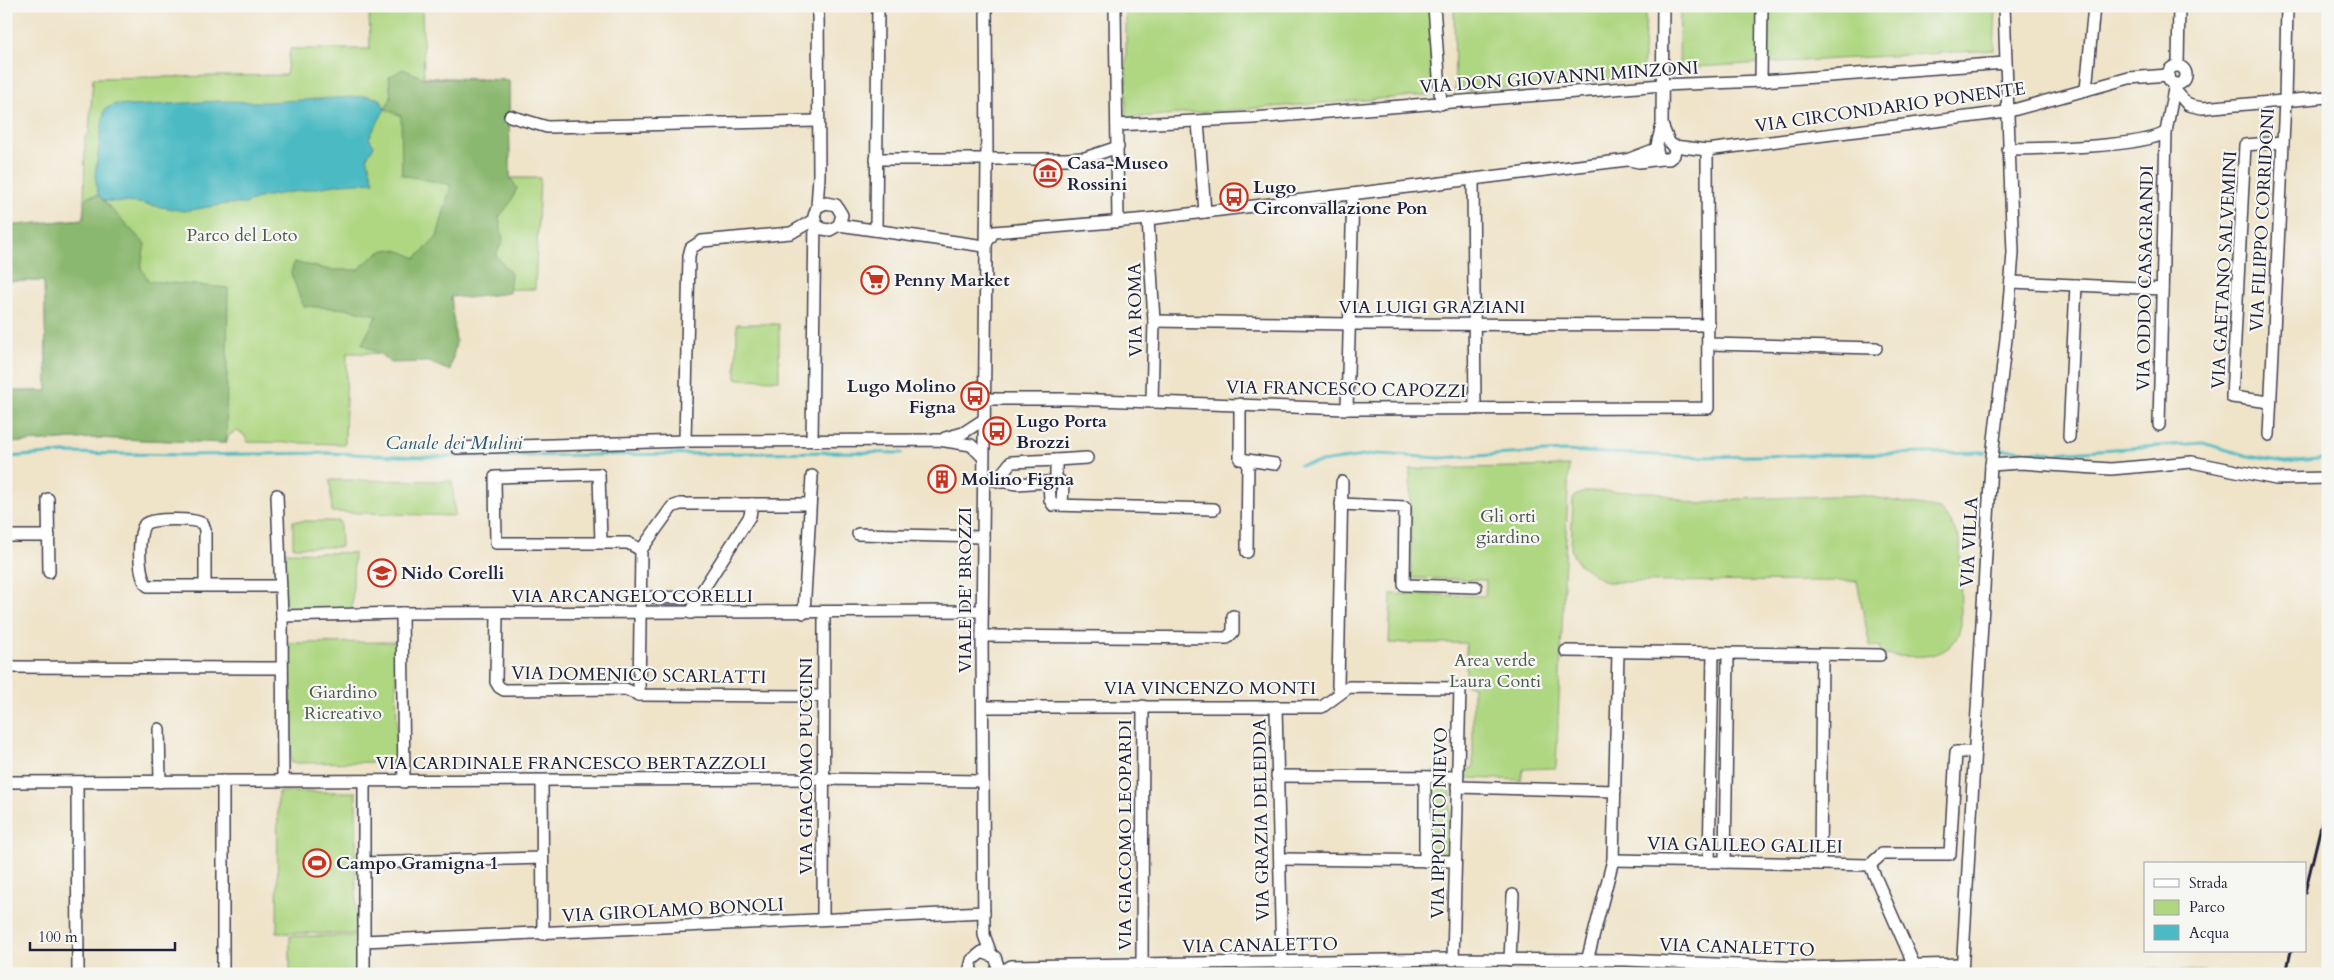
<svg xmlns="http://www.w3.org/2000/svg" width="2334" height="980" font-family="Cardo,serif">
<rect width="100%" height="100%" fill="#f6f6f2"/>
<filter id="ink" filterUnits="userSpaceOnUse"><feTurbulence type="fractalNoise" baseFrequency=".02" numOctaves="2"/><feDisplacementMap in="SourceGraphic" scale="10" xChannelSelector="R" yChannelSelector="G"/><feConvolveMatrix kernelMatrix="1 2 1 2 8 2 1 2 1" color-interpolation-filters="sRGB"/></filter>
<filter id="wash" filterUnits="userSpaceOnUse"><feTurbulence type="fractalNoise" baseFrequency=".0096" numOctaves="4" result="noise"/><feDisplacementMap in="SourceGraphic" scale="20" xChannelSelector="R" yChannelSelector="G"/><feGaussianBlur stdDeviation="1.12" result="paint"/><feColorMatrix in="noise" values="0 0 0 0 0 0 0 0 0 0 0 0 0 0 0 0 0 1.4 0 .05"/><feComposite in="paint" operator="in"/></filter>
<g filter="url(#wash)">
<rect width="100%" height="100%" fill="#efe3c8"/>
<g fill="#afd782" stroke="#687c5e">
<path d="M369,6H422L424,77L509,80L510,178H540L535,289L451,290V355L347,353L345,444L248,442L244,435L237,431L229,435L226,443L93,438L6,443V391H47L44,281H6V226L84,219L85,137L89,133L93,78L286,75L290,49H370Z"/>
<path d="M1126,6H1430L1431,95L1126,118Z"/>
<path d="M1454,6H1646L1643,77L1455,92Z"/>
<path d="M1680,6H1996L1994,50L1679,68Z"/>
<path d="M737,324H779V380L736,379Z"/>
<path d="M1569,466L1556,768L1523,769L1521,780L1469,778L1466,777L1467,769L1473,768V686L1466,685V643H1389L1391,594L1485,596L1486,580L1411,578L1410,469Z"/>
<path d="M330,480L452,481L455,516L332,512Z"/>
<path d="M1588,491L1656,492L1684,501L1700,504L1736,499L1861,495L1940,509L1951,522L1960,542L1961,624C1954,665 1912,656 1880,655V646L1870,647L1857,581L1605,582L1579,564L1573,555L1571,548L1573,500L1576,495Z"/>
<path d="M293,521H340L341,547H293Z"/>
<path d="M284,552L354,553L352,611L285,610Z"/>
<path d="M396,642L397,762L291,763L289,643Z"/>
<path d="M1427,779L1451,780L1450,858H1427Z"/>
<path d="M278,792H356V934L277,933Z"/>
<path d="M290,936H356L357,974H290Z"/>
<path d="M2149,968L2250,974H2148Z"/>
</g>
<g fill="#8bb870" stroke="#566d56">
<path d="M403,69L424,78L509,80L510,178L517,188L511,202L499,217L503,241L496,255L511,274L509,293L467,298L451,296L456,343L450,371L429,362L390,363L380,354L362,344L377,315L348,309L303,306L291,273L294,262L330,270H358C382,248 386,243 416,258L437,237L451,185L402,175L401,116L385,109L391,98L389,77Z"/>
<path d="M98,195L145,244L141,268L149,281L228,288L226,443L93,438L6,443V391H47L44,281H6V226L84,219V200L88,196Z"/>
</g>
<path fill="#4cbac3" stroke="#376e7f" d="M368,96L380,99L385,109L369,138L374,146L367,157L374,182L341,184L262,197L245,204H227L184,211L139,203L105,201L98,195L95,175L103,118L105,109L116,104L133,106L219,101L267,102Z"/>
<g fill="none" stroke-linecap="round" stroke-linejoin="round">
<g stroke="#4cbac3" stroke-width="3">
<path d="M2000,449L2054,453L2203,443L2248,456L2286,462L2328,458"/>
<path d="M6,457L64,453L185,455L327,453L422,457L838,452L902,453"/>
<path d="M1300,465L1378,454L1440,458L1564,451L1701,457L1985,452"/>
</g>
</g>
</g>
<g filter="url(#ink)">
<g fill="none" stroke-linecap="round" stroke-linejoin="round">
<g stroke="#413f50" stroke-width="14">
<g id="minor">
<path d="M986,6L987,158L982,636L984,935L991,954"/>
<path d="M1115,6L1118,222"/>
<path d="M1434,6L1441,104"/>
<path d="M1663,6L1662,125L1669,142"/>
<path d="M2178,65L2179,6"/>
<circle cx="2177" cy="75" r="9"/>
<path d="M1761,81L1762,6"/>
<path d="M2175,86L2174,89L2188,105L2202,108L2328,97"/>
<path d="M2086,90L2094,6"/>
<path d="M510,116L547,127L818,121"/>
<path d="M1198,122L1205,212"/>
<path d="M1117,125L1253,118L1662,85L1761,81L2005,63"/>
<path d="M1662,125C1660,137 1652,151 1661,159H1669L1674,155L1675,149L1670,143"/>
<path d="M1674,146L1707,150L2006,112L2129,78L2168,75"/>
<path d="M2008,149C2038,149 2146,147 2166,132L2174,89"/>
<path d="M876,159H1065L1085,158L1118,147"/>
<path d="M1629,160L1639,162L1661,159"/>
<path d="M1473,179L1475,409"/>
<path d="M817,207L826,203L836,205L842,215L839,225L830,230L822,229L816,224L814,216L817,207L819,176L818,6"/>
<path d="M1148,219L1154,321L1152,401"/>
<path d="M839,225L984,246"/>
<path d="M876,229L878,6"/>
<path d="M984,246L994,232L1148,219L1627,160L1656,149"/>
<path d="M2011,282L2162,289"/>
<path d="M1154,321L1350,324L1709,325"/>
<path d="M1708,344L1876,348"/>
<path d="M983,399H1071L1347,409L1708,408L1707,150"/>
<path d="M2270,402L2232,397L2245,145L2283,142"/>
<path d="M1240,404V459L1275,464"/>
<path d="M1347,409L1353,194"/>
<path d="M2159,425L2166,132"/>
<path d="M2269,435L2285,101L2287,6"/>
<path d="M2069,437L2076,285"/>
<path d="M945,438L963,433L983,420"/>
<path d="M812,440L815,219"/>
<path d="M685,441L689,256L691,248L702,241L791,233L815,219"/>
<path d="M457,448L685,441L939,440L971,445L983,457"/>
<path d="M1056,460L1087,458"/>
<path d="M1991,465L2020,463L2111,469L2192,462L2276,479L2328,478"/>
<path d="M984,478L1017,484L1060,481L1063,484L1062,505"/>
<path d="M1001,482L1003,472L1011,462L1056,460V481"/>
<path d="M1049,482L1050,500L1053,505L1214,509"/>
<path d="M277,495L282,616L283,781"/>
<path d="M48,499L49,572"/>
<path d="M1341,504L1405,507L1404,585L1476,587"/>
<path d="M858,534L983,537"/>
<path d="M6,536H49"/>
<path d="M601,543L599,474L495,477L496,543H628L641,550"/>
<path d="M1247,552L1248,461"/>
<path d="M205,586V530L203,524C194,518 154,518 145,524C137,535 138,579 148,586H280"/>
<path d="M639,597L698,598"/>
<path d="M402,613L404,782"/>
<path d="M691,613L702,591L750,516L752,504"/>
<path d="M804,613L812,476"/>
<path d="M497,614L496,682L499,687L504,690L625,689L639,695L824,696"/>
<path d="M282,616L402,613L982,611"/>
<path d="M982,636L1227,638L1233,632V616"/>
<path d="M1566,651L1880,655"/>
<path d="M6,667L282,668"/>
<path d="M1340,692L1338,686L1342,482"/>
<path d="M639,695L641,550L672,507L680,504H810"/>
<path d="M983,707H1322L1349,687L1460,688L1453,960"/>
<path d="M1276,707L1282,962"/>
<path d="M159,729L160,782"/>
<path d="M1277,776L1457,777"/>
<path d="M542,781L543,934"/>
<path d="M6,782L823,779L983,781"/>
<path d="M77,782L78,974"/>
<path d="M1457,787L1615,791"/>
<path d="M1280,859L1455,861"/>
<path d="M1613,860L1870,865L1914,965"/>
<path d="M1425,861V777"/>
<path d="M1709,862L1713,655"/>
<path d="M1725,862L1728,655"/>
<path d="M364,863L542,858"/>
<path d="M1820,864L1822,655"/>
<path d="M1870,865L1882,854H1950L1956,752H1975"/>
<path d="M823,919L824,613"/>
<path d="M364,941L984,912"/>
<path d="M1510,960L1513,895"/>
<path d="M1587,961L1613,860L1618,652"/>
<path d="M1142,965L1143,706"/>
<path d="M223,974V781"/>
<path d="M364,974V782"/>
<path d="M973,974L970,968L972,960L982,952L995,957L998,966L995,974"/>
<path d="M997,974L1011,966L1447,959L1626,960L1804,968L1962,964"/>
<path d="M1962,974L1991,465L2006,339L2013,253L2004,6"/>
</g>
</g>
<use href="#minor" stroke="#fff" stroke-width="11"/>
<g stroke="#22223b" stroke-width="3">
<path d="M2305,892L2328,797"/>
<path d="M2286,974L2291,951"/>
</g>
</g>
</g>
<defs>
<g id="museum-ring" transform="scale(1.4375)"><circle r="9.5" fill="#f6f6f2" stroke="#c8321e" stroke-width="1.5"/><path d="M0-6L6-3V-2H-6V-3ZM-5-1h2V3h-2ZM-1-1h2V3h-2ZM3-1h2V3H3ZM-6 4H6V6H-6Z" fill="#c8321e"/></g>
<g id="bus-ring" transform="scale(1.4375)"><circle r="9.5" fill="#f6f6f2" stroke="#c8321e" stroke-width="1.5"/><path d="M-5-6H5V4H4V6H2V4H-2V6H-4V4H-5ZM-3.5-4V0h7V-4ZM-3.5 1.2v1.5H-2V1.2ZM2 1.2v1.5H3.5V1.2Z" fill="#c8321e"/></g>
<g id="supermarket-ring" transform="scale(1.4375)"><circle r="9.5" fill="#f6f6f2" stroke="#c8321e" stroke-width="1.5"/><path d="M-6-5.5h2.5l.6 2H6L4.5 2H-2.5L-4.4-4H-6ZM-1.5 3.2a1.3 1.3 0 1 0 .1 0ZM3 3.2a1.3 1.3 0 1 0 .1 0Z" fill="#c8321e"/></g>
<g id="building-ring" transform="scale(1.4375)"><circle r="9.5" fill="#f6f6f2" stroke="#c8321e" stroke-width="1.5"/><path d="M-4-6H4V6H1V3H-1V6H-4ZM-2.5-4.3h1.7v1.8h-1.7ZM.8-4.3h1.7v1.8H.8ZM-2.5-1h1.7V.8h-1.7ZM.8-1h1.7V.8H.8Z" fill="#c8321e"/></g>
<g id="school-ring" transform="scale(1.4375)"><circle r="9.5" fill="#f6f6f2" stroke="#c8321e" stroke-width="1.5"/><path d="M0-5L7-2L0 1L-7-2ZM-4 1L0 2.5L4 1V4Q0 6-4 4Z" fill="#c8321e"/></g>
<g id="stadium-ring" transform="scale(1.4375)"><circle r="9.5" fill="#f6f6f2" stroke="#c8321e" stroke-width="1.5"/><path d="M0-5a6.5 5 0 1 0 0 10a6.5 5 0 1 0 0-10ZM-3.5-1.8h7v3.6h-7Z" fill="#c8321e"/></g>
</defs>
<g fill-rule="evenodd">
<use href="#museum-ring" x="1048" y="173"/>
<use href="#bus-ring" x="1234" y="197"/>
<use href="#supermarket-ring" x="875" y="280"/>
<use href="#bus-ring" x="975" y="396"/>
<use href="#bus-ring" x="997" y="431"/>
<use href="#building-ring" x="942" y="479"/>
<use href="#school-ring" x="382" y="573"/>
<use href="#stadium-ring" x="317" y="863"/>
</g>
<g text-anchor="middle" stroke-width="4.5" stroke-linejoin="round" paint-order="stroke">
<g font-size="18" fill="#22223b" stroke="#f6f6f2">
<text transform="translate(1559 77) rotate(-4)" y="6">VIA DON GIOVANNI MINZONI</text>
<text transform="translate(1890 107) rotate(-8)" y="6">VIA CIRCONDARIO PONENTE</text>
<text transform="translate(2262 220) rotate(-87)" y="6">VIA FILIPPO CORRIDONI</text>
<text transform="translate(2224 270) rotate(-87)" y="6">VIA GAETANO SALVEMINI</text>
<text transform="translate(2145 278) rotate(-89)" y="6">VIA ODDO CASAGRANDI</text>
<text x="1432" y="313">VIA LUIGI GRAZIANI</text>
<text transform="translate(1135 310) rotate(-91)" y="6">VIA ROMA</text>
<text transform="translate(1346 389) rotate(1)" y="6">VIA FRANCESCO CAPOZZI</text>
<text transform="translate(1969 542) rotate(-87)" y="6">VIA VILLA</text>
<text transform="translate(965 590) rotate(-90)" y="6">VIALE DE' BROZZI</text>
<text x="632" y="602">VIA ARCANGELO CORELLI</text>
<text transform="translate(639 675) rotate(1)" y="6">VIA DOMENICO SCARLATTI</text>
<text x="1210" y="694">VIA VINCENZO MONTI</text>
<text x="571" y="769">VIA CARDINALE FRANCESCO BERTAZZOLI</text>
<text transform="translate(806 766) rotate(-90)" y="6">VIA GIACOMO PUCCINI</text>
<text transform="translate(1261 820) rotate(-91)" y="6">VIA GRAZIA DELEDDA</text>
<text transform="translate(1439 823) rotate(-89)" y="6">VIA IPPOLITO NIEVO</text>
<text transform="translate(1125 835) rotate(-90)" y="6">VIA GIACOMO LEOPARDI</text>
<text transform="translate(1745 845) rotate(1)" y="6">VIA GALILEO GALILEI</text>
<text transform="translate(673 910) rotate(-3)" y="6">VIA GIROLAMO BONOLI</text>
<text transform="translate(1260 945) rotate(-1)" y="6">VIA CANALETTO</text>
<text transform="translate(1737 947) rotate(2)" y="6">VIA CANALETTO</text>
</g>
<g font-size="18" font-weight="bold" fill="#22223b" stroke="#f6f6f2" text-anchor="start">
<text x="1067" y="169">Casa-Museo<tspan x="1067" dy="21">Rossini</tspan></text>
<text x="1253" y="193">Lugo<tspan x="1253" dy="21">Circonvallazione Pon</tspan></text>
<text x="894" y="286">Penny Market</text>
<text x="956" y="392" text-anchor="end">Lugo Molino<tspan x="956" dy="21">Figna</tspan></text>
<text x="1016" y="427">Lugo Porta<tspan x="1016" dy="21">Brozzi</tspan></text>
<text x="961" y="485">Molino Figna</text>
<text x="401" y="579">Nido Corelli</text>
<text x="336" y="869">Campo Gramigna 1</text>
</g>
<g font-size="18" fill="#4c5850" stroke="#f6f6f2">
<text x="242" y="241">Parco del Loto</text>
<text x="1508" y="522">Gli orti<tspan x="1508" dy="21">giardino</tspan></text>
<text x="1495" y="666">Area verde<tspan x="1495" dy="21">Laura Conti</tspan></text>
<text x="343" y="698">Giardino<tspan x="343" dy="21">Ricreativo</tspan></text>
</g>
<g font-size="19" font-style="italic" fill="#31576b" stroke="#f6f6f2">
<text x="454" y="449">Canale dei Mulini</text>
</g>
</g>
<rect width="2334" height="980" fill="none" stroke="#f6f6f2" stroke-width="25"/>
<rect x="2144" y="862" width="162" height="90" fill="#f6f6f2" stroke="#a1a1a9"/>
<rect x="2154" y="879" width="25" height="8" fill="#ffffff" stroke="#a1a1a9"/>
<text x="2189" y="888" font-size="15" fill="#22223b">Strada</text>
<rect x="2154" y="900" width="25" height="15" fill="#afd782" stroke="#a1a1a9"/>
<text x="2189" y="912" font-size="15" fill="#22223b">Parco</text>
<rect x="2154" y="925" width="25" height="15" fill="#4cbac3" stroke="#a1a1a9"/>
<text x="2189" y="938" font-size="15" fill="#22223b">Acqua</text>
<path d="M30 942v8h145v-8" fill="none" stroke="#22223b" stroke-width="2.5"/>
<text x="38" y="942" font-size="15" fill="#22223b" stroke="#f6f6f2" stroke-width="4" paint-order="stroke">100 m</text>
</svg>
